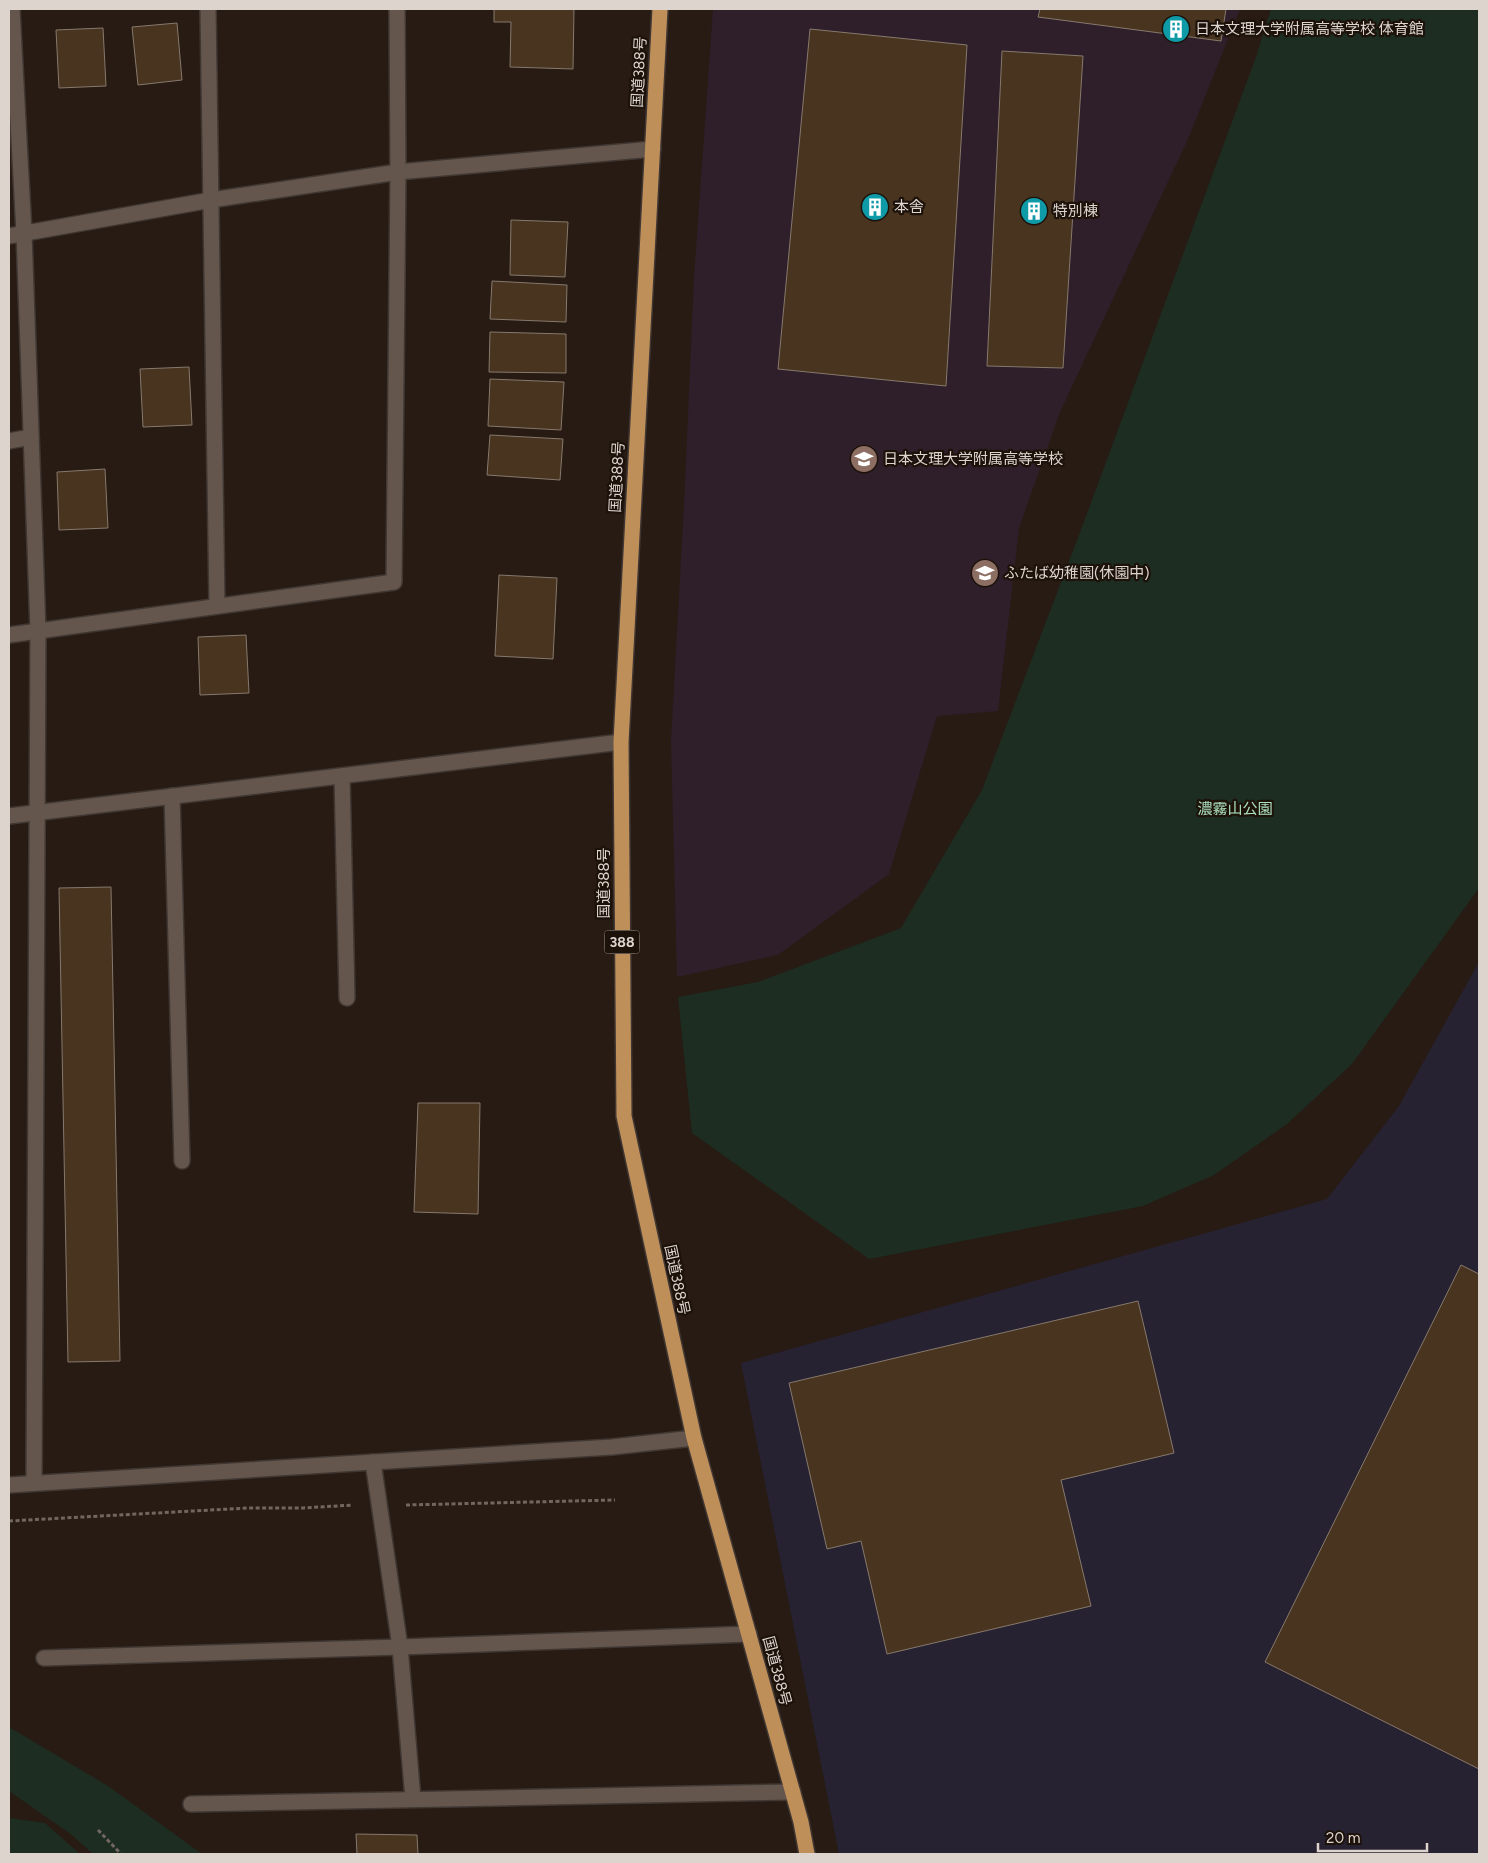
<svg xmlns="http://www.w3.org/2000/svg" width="1488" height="1863" font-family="Figtree,'Noto Sans JP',sans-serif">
<rect width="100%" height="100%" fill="#271b13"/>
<path fill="#272232" d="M1479,962V1854H839L741,1363L1327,1199L1399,1106Z"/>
<path fill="#2f1f2a" d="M713,9H1240L1188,139L1060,412L1019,528L998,711L937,716L889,874L778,955L677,977L671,741L684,506L694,277Z"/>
<g fill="#1d2d22">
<path d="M1271,9H1479V888L1352,1064L1287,1124L1214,1175L1143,1206L869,1259L692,1133L678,997L758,982L901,928L982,790L1082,527L1256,57Z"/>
<path d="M9,1727L108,1786L202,1854H93L72,1835L9,1791Z"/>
<path d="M9,1818L45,1823L80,1854H9Z"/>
</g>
<g fill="#48341f" stroke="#86796d">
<path d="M494,9H574L573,69L510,67L511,22H494Z"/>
<path d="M1040,9H1226L1221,41L1038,17Z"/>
<path d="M177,23L182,80L138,85L132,27Z"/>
<path d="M103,28L106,86L59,88L56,30Z"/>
<path d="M810,29L967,45L946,386L778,369Z"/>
<path d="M1002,51L1083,56L1063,368L987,366Z"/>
<path d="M511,220L568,222L565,277L510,275Z"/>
<path d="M492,281L567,285L566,322L490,319Z"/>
<path d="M490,332L566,334V373L489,372Z"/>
<path d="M189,367L192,425L143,427L140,369Z"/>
<path d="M490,379L564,382L561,430L488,426Z"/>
<path d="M490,435L563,439L560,480L487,475Z"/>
<path d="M105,469L108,528L59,530L57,472Z"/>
<path d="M499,575L557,578L553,659L495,656Z"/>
<path d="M246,635L249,693L200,695L198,637Z"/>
<path d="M111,887L120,1361L68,1362L59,888Z"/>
<path d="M418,1103H480L478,1214L414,1212Z"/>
<path d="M1461,1265L1479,1274V1769L1265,1662Z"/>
<path d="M1138,1301L1174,1453L1061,1480L1091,1606L887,1654L861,1541L827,1549L789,1383Z"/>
<path d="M356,1834L417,1835L418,1854H357Z"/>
</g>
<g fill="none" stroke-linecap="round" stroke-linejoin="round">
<g stroke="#403733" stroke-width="18">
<g id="street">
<path d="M12,9L24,233L38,631L34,1483"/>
<path d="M208,9L217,606"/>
<path d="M9,236L211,200L398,172L653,149"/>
<path d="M9,441L31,437"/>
<path d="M9,635L394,582L398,172L397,9"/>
<path d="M342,776L347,998"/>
<path d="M172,796L182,1161"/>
<path d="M9,816L621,742"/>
<path d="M373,1462L400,1647L413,1799"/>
<path d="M44,1658L400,1647L749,1634"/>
<path d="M191,1804L793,1792"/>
</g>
</g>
<g stroke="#403733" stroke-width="18">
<path id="secondary" d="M9,1485L612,1447L694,1438"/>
</g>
<g stroke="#403733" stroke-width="18">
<path id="highway" d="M660,9L621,742L624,1116L694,1438L801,1822L807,1854"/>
</g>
<g stroke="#726760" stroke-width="3" stroke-dasharray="4 2.5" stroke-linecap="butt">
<path d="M406,1505L615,1500"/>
<path d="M9,1521L248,1508H303L353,1505"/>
<path d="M98,1830L121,1854"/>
</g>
<use href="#street" stroke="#64564c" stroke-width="15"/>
<use href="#secondary" stroke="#64564c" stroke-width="15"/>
<use href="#highway" stroke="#bf8f5a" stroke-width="15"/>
</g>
<defs>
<g id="building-disc" transform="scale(1.4375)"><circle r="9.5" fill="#0f9aa8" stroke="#1d120a"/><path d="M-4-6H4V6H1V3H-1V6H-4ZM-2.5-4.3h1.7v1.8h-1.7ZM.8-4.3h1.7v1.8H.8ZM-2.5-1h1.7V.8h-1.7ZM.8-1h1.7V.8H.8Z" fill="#fff"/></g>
<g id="school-disc" transform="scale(1.4375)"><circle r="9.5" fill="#8d6e63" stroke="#1d120a"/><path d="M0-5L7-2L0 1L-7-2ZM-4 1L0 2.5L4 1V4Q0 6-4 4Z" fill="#fff"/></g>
</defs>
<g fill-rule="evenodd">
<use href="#building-disc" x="1176" y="29"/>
<use href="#building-disc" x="875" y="207"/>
<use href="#building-disc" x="1034" y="211"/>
<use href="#school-disc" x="864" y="459"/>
<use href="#school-disc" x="985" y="573"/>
</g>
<g text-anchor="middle" stroke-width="4.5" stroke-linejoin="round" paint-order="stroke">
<rect fill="#1d120a" stroke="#a39a93" stroke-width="1" x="604.5" y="930.5" width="35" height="23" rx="4"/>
<g font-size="14" font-weight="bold" fill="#ddd4ce">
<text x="622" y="947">388</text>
</g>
<g font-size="15" fill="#ddd4ce" stroke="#1d120a" text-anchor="start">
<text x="1195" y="34">日本文理大学附属高等学校 体育館</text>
<text x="894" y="212">本舎</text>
<text x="1053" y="216">特別棟</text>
<text x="883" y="464">日本文理大学附属高等学校</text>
<text x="1004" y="578">ふたば幼稚園(休園中)</text>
</g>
<g font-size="15" fill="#ddd4ce" stroke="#1d120a">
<text transform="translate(639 72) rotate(-87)" y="5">国道388号</text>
<text transform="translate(617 477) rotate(-87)" y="5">国道388号</text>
<text transform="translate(604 883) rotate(-90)" y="5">国道388号</text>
<text transform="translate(677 1280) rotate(78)" y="5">国道388号</text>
<text transform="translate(777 1671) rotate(75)" y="5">国道388号</text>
</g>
<g font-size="15" fill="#ace1bd" stroke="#1d120a">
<text x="1235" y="814">濃霧山公園</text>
</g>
</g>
<rect width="1488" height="1863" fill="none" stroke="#ddd4ce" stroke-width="20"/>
<path d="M1318 1843v8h109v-8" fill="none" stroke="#ddd4ce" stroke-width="2.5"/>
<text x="1326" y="1843" font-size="15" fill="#ddd4ce" stroke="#1d120a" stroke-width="4" paint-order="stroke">20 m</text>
</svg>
